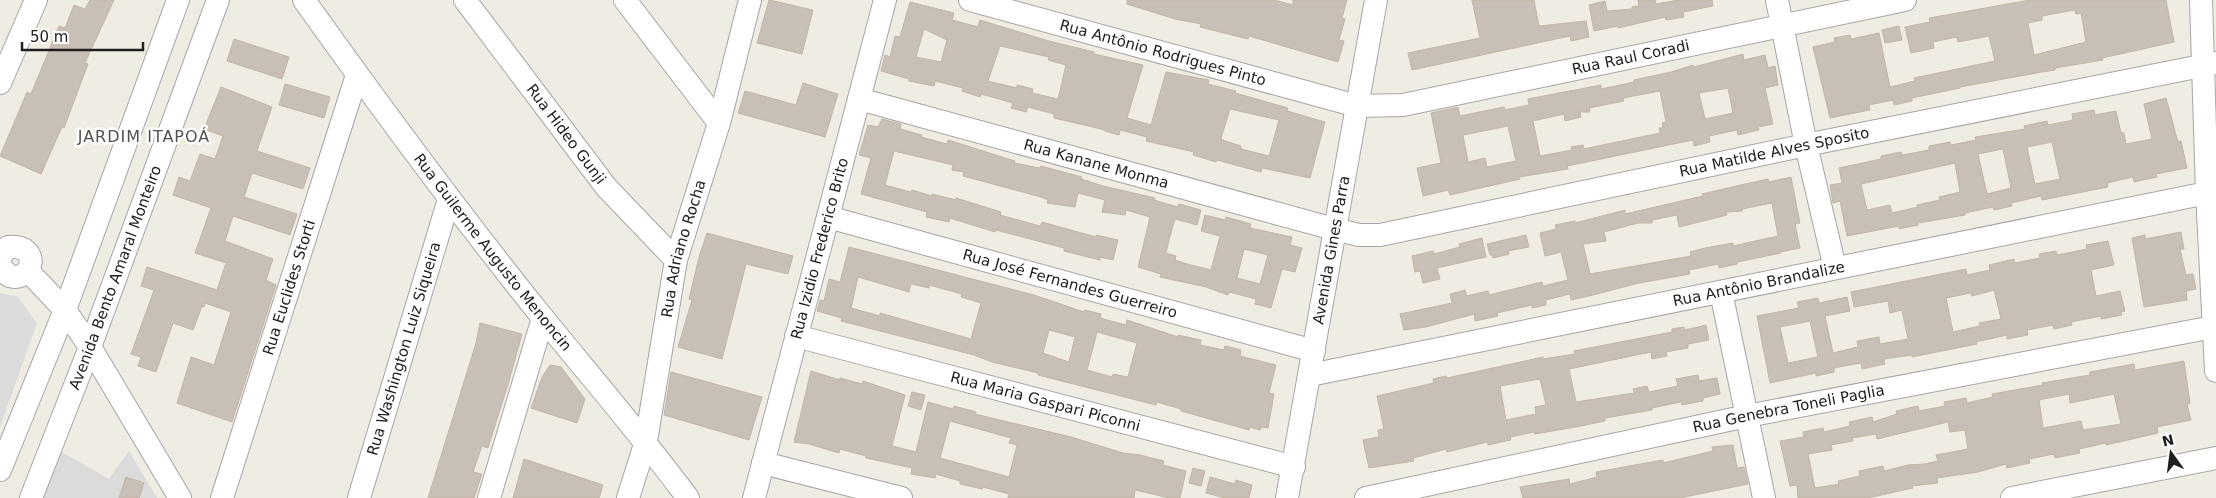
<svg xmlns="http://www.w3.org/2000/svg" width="2216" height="498" font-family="'DejaVu Sans',sans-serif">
<rect width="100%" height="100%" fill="#efede3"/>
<g fill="#dcdbdb">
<path d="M0,293L17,296L37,323L0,427Z"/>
<path d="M60,451L109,479L129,451L157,498H43Z"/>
</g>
<g fill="#c8c0b6" stroke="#c2b5a4" fill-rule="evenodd">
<path d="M90,0H114L85,63L88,64L64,128L62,127L41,174L0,156L27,92L31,94L59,26L65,28L74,5L85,9Z"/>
<path d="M769,0L813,10L802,54L757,43Z"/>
<path d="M1127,0H1274L1293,5V0H1347L1342,18L1345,19L1339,40L1344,41L1338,62L1249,36L1248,39L1200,27L1201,24L1175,19L1127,4Z"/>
<path d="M1472,0H1534L1539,26L1586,21L1589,37L1571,41L1570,36L1412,70L1408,53L1480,38Z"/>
<path d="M1638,0H1655L1656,4L1678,0H1712L1713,6L1683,12L1684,17L1666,20L1665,17L1618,28V26L1594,31L1589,5L1605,1L1607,11L1632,9V7L1639,6Z"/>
<path d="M2030,0H2166L2174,42L2102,58L2103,60L2055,68V70L2042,72L1960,87V88L1912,98V101L1894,105L1893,100L1869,105L1870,110L1830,118L1813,47L1835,42L1834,38L1850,35L1851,39L1879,33L1890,87L1915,81L1914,78L1995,61L1989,36L1958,42L1957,37L1933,42L1934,48L1911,53L1905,27L1930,22L1929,18ZM2075,10L2076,14L2081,13L2086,42L2034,55L2028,23L2042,20V16Z"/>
<path d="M910,2L954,13L952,20L978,27L980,20L1049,41L1094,52V54L1143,65L1127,118L1151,125L1166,72L1209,80L1208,84L1236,91L1235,93L1288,108L1287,111L1325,122L1310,178L1262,168L1261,172L1217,160L1216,162L1193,155L1194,152L1146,141L1147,137L1120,130L1119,135L1105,131V130L1054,118V114L1028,107L1026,112L1011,108L1013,103L981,94L980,97L962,91L963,88L935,81L934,86L909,81V79L881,71L885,55L890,57L895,36L900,37ZM924,29L947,40L941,62L916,57ZM1000,46L1049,57L1048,60L1066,65L1058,99L1032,93L1033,89L1017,85V88L988,81ZM1230,109L1279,120L1269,156L1241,149V146L1222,140L1221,138Z"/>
<path d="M1899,26L1902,40L1885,43L1882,30Z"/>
<path d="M234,39L289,57L282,79L227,61Z"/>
<path d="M1743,54L1744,60L1765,55L1768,68L1775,66L1778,85L1765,88L1773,124L1758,127L1759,130L1738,135L1737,130L1709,136L1710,142L1694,146L1693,140L1567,166L1568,169L1519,177L1520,179L1450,195L1448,190L1423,196L1417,168L1441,163L1431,113L1458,107L1460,116L1504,107L1505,110L1529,105L1528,99L1601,85V89L1634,82V80L1671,72L1693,65L1694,67ZM1728,88L1733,113L1705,119L1699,93ZM1660,91L1666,122L1662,123L1663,128H1659L1660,133L1584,149L1583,145L1571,147L1572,150L1540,156L1533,121L1564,114L1565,121L1581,117L1580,112H1590L1589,108L1624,101L1623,98ZM1508,126L1516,161L1487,167L1485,158L1468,162L1463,135Z"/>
<path d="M803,83L838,94L825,137L738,113L745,91L796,105Z"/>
<path d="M285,84L330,97L324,118L279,105Z"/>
<path d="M221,87L272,107L257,151L310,168L303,189L252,173L244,197L297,214L290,235L233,216L225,241L273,259L266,280L276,285L232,422L177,403L191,357L214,365L231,312L205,303L204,307L202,306L193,330L173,323L156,372L138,366L141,357L131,354L154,290L141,286L147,267L217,290L226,263L195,253L211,208L173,195L179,177L190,181L200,154L215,159L223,136L204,129Z"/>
<path d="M2166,98L2178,142L2181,141L2187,168L2156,174L2157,177L2134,182L2133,177L2107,183L2108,187L2042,200L2041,196L2011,203L2012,206L1994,210L1993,207L1965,213V215L1918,223V225L1899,229V226L1847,236L1840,201L1833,203L1830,185L1842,183L1839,168L1881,159V156L1901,152L1902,155L1929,150V146L1950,142L1951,145L1976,140L1975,137L2025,129L2024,126L2047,121L2048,125L2073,120L2072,114L2094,110L2095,115L2116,111L2121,133H2124L2126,144L2152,139L2144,104ZM2052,142L2060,179L2035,184L2027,147ZM2003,149L2011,188L1987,194L1978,154ZM1955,163L1960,192L1939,197L1940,200L1917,205L1918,207L1892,213L1890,205L1867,210L1861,184Z"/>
<path d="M882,119L901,124L900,129L922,135L921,137L947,144L948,140L1015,161L1014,163L1040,168L1041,166L1082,177L1081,179L1103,186L1155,198L1154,200L1178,207L1179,204L1201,210L1197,225L1175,219L1169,240L1166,253L1176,256L1175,260L1187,264L1211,270L1220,236L1201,231L1205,215L1225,220L1226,217L1251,224L1250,228L1292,237L1290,245L1302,248L1295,272L1282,269L1271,308L1255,304L1256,299L1229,292L1228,295L1206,287L1160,277L1161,274L1138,267L1150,217L1126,210L1125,215L1102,212L1105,200L1078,193L1075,207L1047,203L1048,200L1041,197L963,176L964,172L952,170L953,165L894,151L885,185L911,192L912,190L932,196V194L956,200V198L1001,212L1000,215L1040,226L1042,222L1096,237V235L1118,240L1113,260L1100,257V260L1064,251V248L996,230L995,232L950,218L949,222L926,217L927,212L861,194L871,158L859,155L868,125L878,127ZM1244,249L1268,255L1260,284L1237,278Z"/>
<path d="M1791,177L1800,223L1795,224L1800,248L1780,252L1781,253L1737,262V264L1719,268L1718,264L1689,270L1690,274L1639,283L1593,295L1571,300L1570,294L1546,300V305L1532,308V305L1497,313L1498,316L1475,321L1474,314L1426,327L1404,330L1400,314L1452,303L1450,294L1465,290L1467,296L1488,291L1489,295L1542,282L1543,286L1568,280L1561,252L1545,256L1540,233L1556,229L1555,225L1575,221V223L1625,210V214L1703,196L1702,194L1745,184L1768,179L1769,182ZM1772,203L1778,236L1733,246V243L1705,248L1690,252L1691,256L1590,274L1583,244L1606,241L1604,232L1638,223H1652V220L1677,215L1679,227L1727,215L1726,212L1742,211V209Z"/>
<path d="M2181,232L2184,249H2180L2186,275L2193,274L2196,289L2186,291L2187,300L2144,307L2132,238L2145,235V239Z"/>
<path d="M707,233L793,256L788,274L746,264L722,359L678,347L692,300L689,299L699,257Z"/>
<path d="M1526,235L1529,247L1508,251L1509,254L1493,258L1492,255H1490L1487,244Z"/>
<path d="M1482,238L1486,257L1437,268L1440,279L1423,283L1420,271L1415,272L1412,256L1433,251L1434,254L1460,247L1459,244Z"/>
<path d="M2108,241L2114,265L2091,270L2096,296L2120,291L2125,311L2121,312L2122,315L2101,319V316L2071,322L2072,325L2054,329L2053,325L2027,330L2028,335L2007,339V335L1976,342L1977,344L1912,357V355L1884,359L1885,364L1862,369L1861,363L1834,368V372L1816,376V373L1770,383L1757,316L1799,308L1797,302L1818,298L1819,303L1847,297L1850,311L1825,316L1833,353L1858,347L1857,341L1879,337L1880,344L1908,339L1902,310L1890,313L1888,301L1854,307L1851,292L1966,269L1967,275L1990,270L1989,265L2014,259L2015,263L2040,258L2039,254L2056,251L2057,255L2087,249L2086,245ZM1994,290L2001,319L1979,323L1980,326L1953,332L1946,298L1971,293L1972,296ZM1810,321L1818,357L1788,363L1780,327Z"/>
<path d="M849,247L1034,295L1084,312L1085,310L1101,314L1100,318L1126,325L1127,320L1178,337V335L1201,340L1200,345L1224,350L1225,346L1241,350L1240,356L1276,365L1269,393L1274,394L1268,428L1262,427L1260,430L1250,427L1249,430L1181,411V409L1157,402L1156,405L1038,375V373L992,362L974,355L841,321L842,318L817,311L820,300L824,301L829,279L840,282ZM858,277L909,292L911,284L929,288V285L962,294L961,297L981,303L971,339L880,313V316L851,308ZM1049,330L1075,337L1069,362L1043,353ZM1097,332L1137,343L1128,377L1113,374L1112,377L1087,370Z"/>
<path d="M480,323L522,334L509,381L488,448L482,446L473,472L482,474L474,498H428L476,343Z"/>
<path d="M1706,325L1709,340L1688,344V348L1666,352L1667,356L1652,359L1651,352L1569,369L1576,402L1634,393L1633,389L1647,386L1649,392L1678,386L1676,379L1698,375L1699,381L1717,378L1720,394L1703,398V401L1682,405L1681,402L1652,408V410L1605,418V421L1581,426L1535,434L1534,432L1510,437L1511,440L1488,445L1487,442L1447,452L1446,449L1413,458L1414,461L1369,468L1363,440L1379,437L1378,430L1384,429L1377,396L1434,383L1433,379L1446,376L1447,378L1543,357V359L1575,354L1574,351L1672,332V329L1684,327L1685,330ZM1540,379L1546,405L1535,407L1536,414L1506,420L1500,386Z"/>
<path d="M2184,361L2190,403L2187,404L2191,420L2157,427L2158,433L2106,445V443L2079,449L2080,453L2055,458L2054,454L2029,459L2030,463L2007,468L2006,464L1978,472L1937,478L1938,483L1912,486L1913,488L1868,498H1798L1797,485L1790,486L1780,441L1804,437L1803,432L1823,428L1824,432L1850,426L1849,422L1872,417L1873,422L1897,414L1896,411L1918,406L1919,411L1945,406L1944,402L1966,398L1967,403L1993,397L1992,394L2043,385L2042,383L2090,375V372L2134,364L2135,370ZM2069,394L2070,403L2114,394L2121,424L2083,430L2081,421L2043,428L2039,400ZM1948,422L1950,432L1965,430L1968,449L1936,455L1938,461L1925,464L1908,465L1884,471L1883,466L1859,471L1860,476L1838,481L1839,484L1815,488L1808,454L1832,450L1831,445L1853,441L1852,438L1876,434L1877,439Z"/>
<path d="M550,365L561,367L585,399L577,423L531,408L542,377Z"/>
<path d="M811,371L840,380V378L862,384L863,381L905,395L892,446L916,452L928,402L953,409L954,406L976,412L975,414L1071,437L1123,453L1140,455L1164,461L1163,465L1186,471L1180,498H1169L1135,490L1134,498H1008L1009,494L983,487L982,489L960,484V481L936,474L935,478L911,474L912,468L866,458V456L840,449L839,453L809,444L794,442ZM950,421L1011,438L1009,443L1017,445L1009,477L940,458Z"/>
<path d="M671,372L762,397L749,440L664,415Z"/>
<path d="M912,392L925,395L921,410L908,406Z"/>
<path d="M1733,445L1737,468L1744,467L1748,484L1680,498H1523L1520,487L1569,479L1570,484L1597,477L1596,472L1663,460V463L1713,451L1712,447Z"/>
<path d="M524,459L603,485L599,498H513Z"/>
<path d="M1193,468L1205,471L1201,486L1189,483Z"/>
<path d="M126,477L144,483L139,498H119Z"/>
<path d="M1210,477L1235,484L1236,480L1252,485L1249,498H1225L1206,493Z"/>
</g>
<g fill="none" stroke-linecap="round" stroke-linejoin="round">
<g stroke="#a5a5a5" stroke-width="24">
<g id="minor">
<path id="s1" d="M304,0C381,108 460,215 543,318C592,378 642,436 688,498"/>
<path id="s2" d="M465,0L606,187L676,260"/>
<path d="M625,0L719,123"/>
<path id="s3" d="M970,0L1357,106L1403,105L1905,0"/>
<path d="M1777,0L1806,145L1835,268"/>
<path d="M2201,0L2207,193L2216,371"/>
<path d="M0,83L36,0"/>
<path id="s4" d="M859,99L1334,229L1359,235H1380L1806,145L2216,63"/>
<path id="s5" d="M828,217L1314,351"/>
<path d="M0,257L8,247C41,243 35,283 9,276L0,266"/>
<path d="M28,271L65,310L90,347L180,498"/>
<path d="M1721,292L1764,498"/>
<path id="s6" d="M796,336L1294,467"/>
<path id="s7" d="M1310,375L2207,193"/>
<path d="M763,463L901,498"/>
<path d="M0,470L65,310L178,0"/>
<path id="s8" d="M31,498L90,347L218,0"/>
<path id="s9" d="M222,498L357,75"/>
<path id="s10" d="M359,498L449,199"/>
<path d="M489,498L543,318"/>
<path id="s11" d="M628,498L646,441L676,260L719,123L750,0"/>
<path id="s12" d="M754,498L885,0"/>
<path id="s13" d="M1287,498L1376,0"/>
<path id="s14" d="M1366,498L1747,416L2213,327"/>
<path d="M2012,498L2216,458"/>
</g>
</g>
<use href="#minor" stroke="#fff" stroke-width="22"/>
</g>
<g text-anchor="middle" stroke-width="5" stroke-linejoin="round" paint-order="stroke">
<g font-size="15" fill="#1e1e1e" stroke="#fff">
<text dy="5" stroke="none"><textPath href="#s3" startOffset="200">Rua Antônio Rodrigues Pinto</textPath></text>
<text dy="5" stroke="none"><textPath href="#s3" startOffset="680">Rua Raul Coradi</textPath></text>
<text dy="5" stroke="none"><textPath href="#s2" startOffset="168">Rua Hideo Gunji</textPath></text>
<text dy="5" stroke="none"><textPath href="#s4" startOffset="942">Rua Matilde Alves Sposito</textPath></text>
<text dy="5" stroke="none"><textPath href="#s4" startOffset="246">Rua Kanane Monma</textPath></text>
<text dy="5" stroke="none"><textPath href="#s11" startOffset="256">Rua Adriano Rocha</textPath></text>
<text dy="5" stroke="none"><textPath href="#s12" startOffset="258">Rua Izidio Frederico Brito</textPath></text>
<text dy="5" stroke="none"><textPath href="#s13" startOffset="252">Avenida Gines Parra</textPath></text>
<text dy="5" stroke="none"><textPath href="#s1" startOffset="315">Rua Guilerme Augusto Menoncin</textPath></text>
<text dy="5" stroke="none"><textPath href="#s8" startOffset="236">Avenida Bento Amaral Monteiro</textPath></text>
<text dy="5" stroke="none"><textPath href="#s5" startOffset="251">Rua José Fernandes Guerreiro</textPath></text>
<text dy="5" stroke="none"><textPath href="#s7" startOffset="458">Rua Antônio Brandalize</textPath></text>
<text dy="5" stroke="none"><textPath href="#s9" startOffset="221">Rua Euclides Storti</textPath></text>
<text dy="5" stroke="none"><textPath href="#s10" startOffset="156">Rua Washington Luiz Siqueira</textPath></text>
<text dy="5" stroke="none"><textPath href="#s6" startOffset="258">Rua Maria Gaspari Piconni</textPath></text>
<text dy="5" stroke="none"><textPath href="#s14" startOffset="432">Rua Genebra Toneli Paglia</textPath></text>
</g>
<g font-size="16" letter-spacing="1" fill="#515151" stroke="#fff">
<text x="144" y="142">JARDIM ITAPOÁ</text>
</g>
</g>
<g transform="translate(2171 453) rotate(346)" stroke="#ffffff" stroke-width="4" paint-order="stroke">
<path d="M0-4L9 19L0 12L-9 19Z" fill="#1e1e1e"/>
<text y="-8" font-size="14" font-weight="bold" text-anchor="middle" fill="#1e1e1e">N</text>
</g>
<path d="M22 42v8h121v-8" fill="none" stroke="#1e1e1e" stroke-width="2.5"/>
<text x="30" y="42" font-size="15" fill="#1e1e1e" stroke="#ffffff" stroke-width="4" paint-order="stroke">50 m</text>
</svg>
